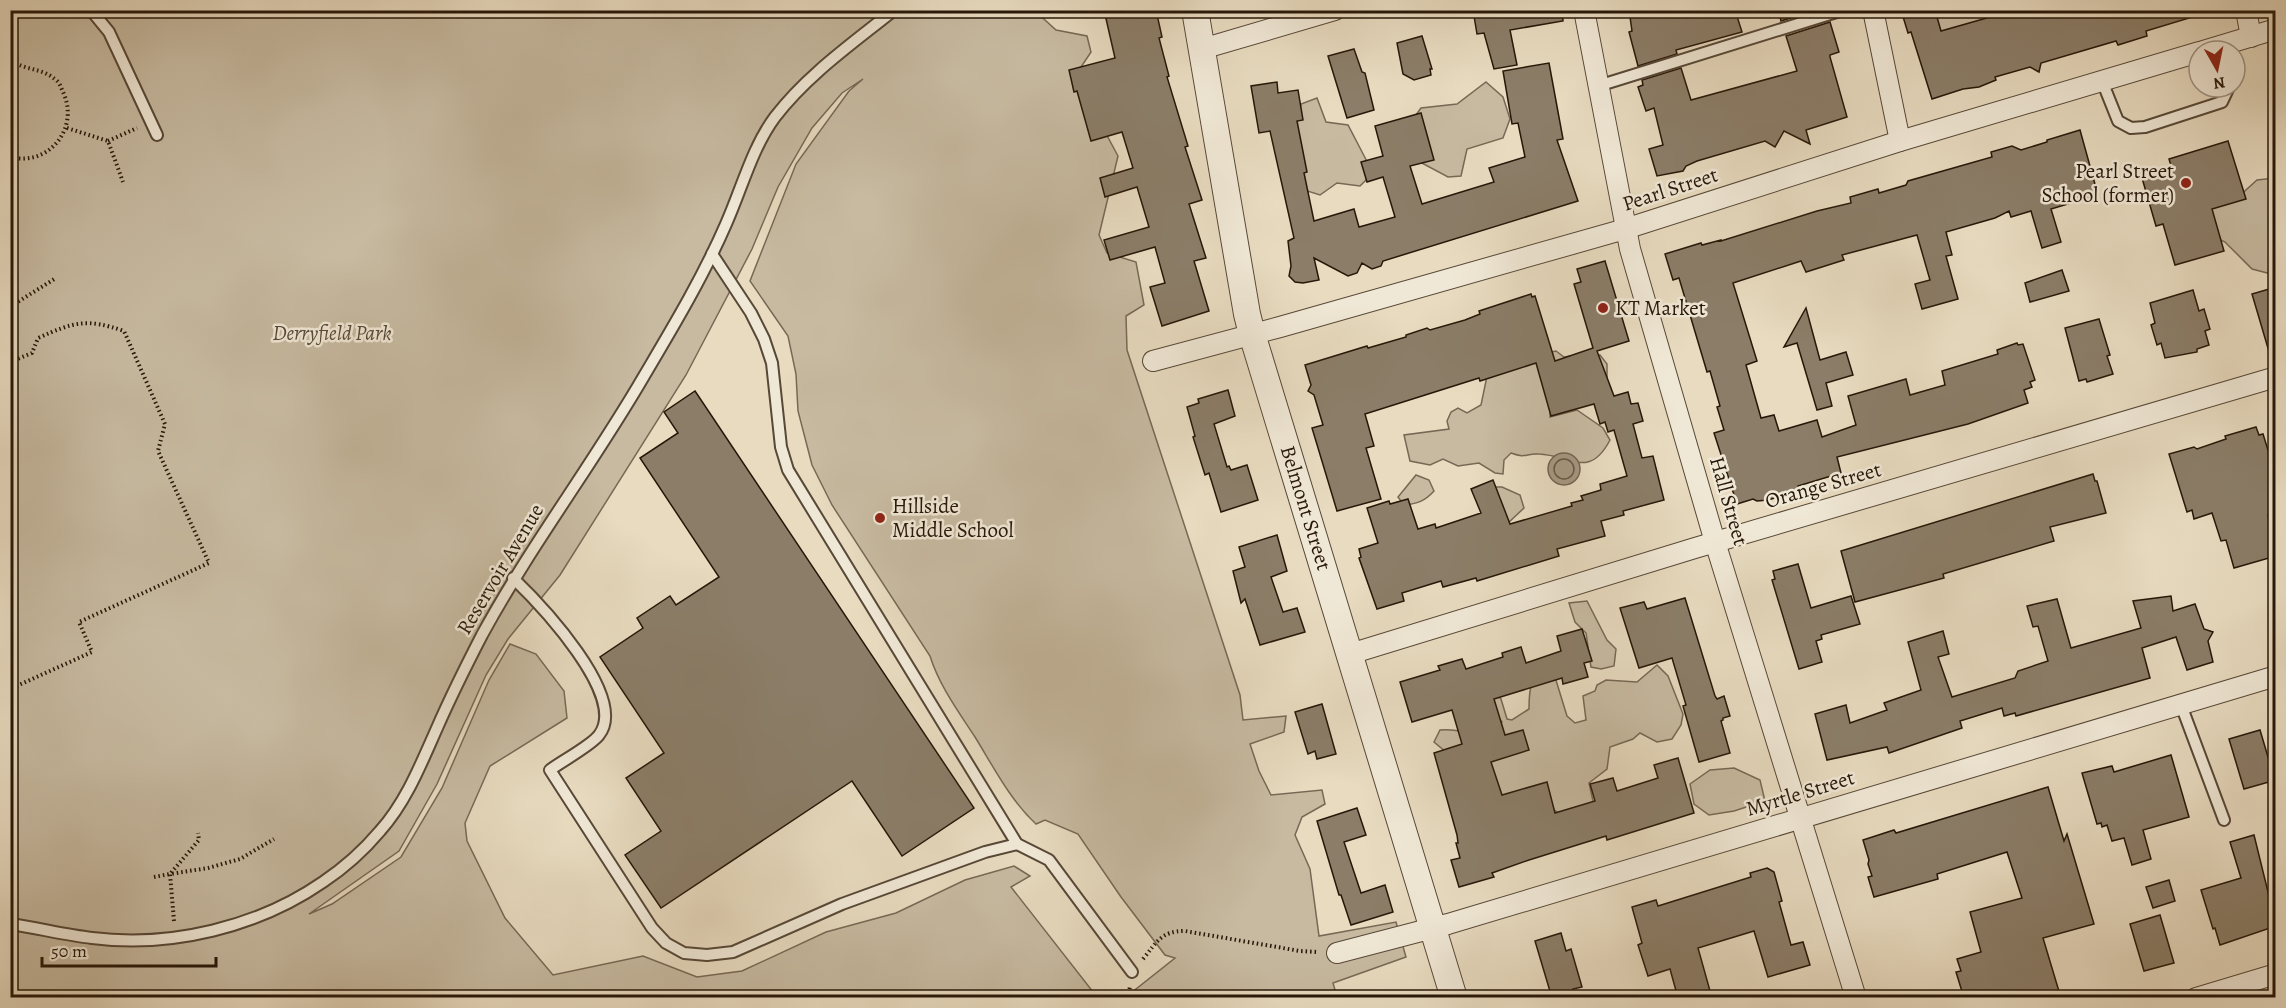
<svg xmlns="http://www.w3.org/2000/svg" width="2286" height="1008" font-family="Alegreya,serif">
<rect width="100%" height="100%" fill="#e8dbc0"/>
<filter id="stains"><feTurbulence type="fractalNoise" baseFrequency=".00333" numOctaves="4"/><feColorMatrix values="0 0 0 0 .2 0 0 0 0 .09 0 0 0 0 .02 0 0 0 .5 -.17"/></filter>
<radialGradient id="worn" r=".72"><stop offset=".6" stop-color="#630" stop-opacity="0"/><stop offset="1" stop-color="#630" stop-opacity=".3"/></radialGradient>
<g fill="#c7baa1" stroke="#776855" stroke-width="1.5">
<path d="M1034,10L1056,30L1087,36L1091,52L1075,76L1118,156L1099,235L1107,253L1136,262L1144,305L1126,316L1127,350L1240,695L1243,720L1286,716L1284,732L1250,744L1259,771L1271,795L1322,790L1325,804L1302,817L1295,835L1310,869L1319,936L1396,922L1406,957L1333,983L1337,997H1126L1175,958L1165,955L1121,897L1078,834L1045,820L1036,824C1010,800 993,766 975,737C958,711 939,685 930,656L832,505L812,465L798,411L796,374L788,336L750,281L796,164L849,91L863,79L842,93L812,128L778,187L752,249L686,375L560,575L508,639L486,675L437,784L399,851L309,914L332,904L401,857L442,788L489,680L510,644L536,654L564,691L567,718L490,766L465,823L467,841L505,918L553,975L643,956L697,977L742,971L826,932L896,913L965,880L1014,866L1030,876L1011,887L1097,997H11V11Z"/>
<path d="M1931,11H1999L1990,23L1947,41L1937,28Z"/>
<path d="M1486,82L1503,97L1510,119L1503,138L1467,149L1461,176L1448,177L1418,161L1410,123L1421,108L1457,104Z"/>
<path d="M1317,98L1326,122L1348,125L1373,173L1360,186L1337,183L1320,195L1304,190L1289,161L1301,104Z"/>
<path d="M2275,178V275L2252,269L2225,242L2186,223L2190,203L2237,198L2257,180Z"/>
<path d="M1556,351L1564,357L1584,354L1600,355L1607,364V377L1588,386L1551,397L1550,417L1577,410L1603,428L1610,440C1589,480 1570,455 1539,454C1525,453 1527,459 1511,453L1504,460L1503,474L1495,473L1479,463L1458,466L1443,459L1430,465L1410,461L1404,435L1449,429L1447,421L1451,412L1458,408L1467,413L1481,405L1486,381L1485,366Z"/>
<path d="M1416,475L1429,480L1434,491C1425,501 1417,504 1404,505L1398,497Z"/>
<path d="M1489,487H1502L1520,495L1524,508L1508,523Z"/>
<path d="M1587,601L1607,640L1616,649L1614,666L1601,669L1591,667L1586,633L1575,622L1569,603Z"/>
<path d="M1551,664L1567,716L1575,723L1586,720L1583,696L1595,691L1597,685L1606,680L1637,682L1657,665L1668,676L1683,714L1681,725L1672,739L1657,742L1640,733L1633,739L1610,747L1607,769L1589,783L1593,801L1582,811L1571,816L1557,812L1546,804L1529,821L1434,742L1440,730C1466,727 1478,743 1502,722L1492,711L1484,682L1501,699L1507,719L1512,720L1529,709C1529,685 1530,679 1551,664Z"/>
<path d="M1734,768L1760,780L1765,801L1734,811L1709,815L1694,804L1690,784L1710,770Z"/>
</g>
<circle fill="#a69882" stroke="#736452" stroke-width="1.5" cx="1564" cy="469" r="16"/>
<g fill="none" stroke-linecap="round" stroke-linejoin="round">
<circle stroke="#665846" stroke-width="1.5" cx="1564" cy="469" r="10"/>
</g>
<g fill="#8b7d68" stroke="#271709" stroke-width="1.5">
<path d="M1104,10H1156L1162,37L1159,38L1169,76L1167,77L1188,146L1185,147L1202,200L1189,204L1206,258L1194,261L1209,311L1162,326L1150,287L1165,283L1155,247L1110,260L1104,240L1149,227L1137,187L1105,197L1100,178L1133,168L1122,132L1091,141L1077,91L1074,92L1069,70L1115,58Z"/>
<path d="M1473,10H1562L1563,21L1510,30L1517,65L1494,69L1484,33L1477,34Z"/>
<path d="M1629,10H1735L1742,32L1676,50L1677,54L1638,66L1629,32L1632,31Z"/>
<path d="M1778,10H1816L1781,21Z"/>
<path d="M1901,10H1935L1941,31L2001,14V10H2198L2199,15L2146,31L2147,36L2118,45L2116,41L2041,63L2039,72L2030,67L1995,77L1996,80L1979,87L1963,89L1932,99L1911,32L1908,33Z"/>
<path d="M1830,22L1839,52L1830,55V57L1847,117L1806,130L1810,144L1784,131L1775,147L1765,141L1697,161L1686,166L1683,171L1657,176L1649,149L1663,145L1654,108L1646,111L1638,87L1643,85L1642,80L1681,68L1691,100L1797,71L1786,36Z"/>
<path d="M1422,36L1432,69H1430L1431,75L1414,80L1403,74L1397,43Z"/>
<path d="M1354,49L1362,72L1365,73L1374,110L1347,118L1328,56Z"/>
<path d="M1549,63L1563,139L1557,140L1578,201L1383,261L1381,266L1372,269L1362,263L1357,273L1348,276L1314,258L1319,280L1303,283L1295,282L1289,276L1291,266L1288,241L1294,238L1270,131L1259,133L1251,86L1277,82L1278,93L1298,90L1303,120L1297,121L1307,172L1304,173L1314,221L1354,209L1359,227L1395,217L1383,177L1367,182L1361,162L1383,156L1375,126L1421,113L1434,160L1410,166L1422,204L1494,182L1489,168L1525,157L1518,123L1512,124L1503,71Z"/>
<path d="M2080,130L2098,195L2051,209L2061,242L2042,248L2031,211L2011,217L2009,211L1995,218L1946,232L1952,255L1946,256L1958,299L1922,309L1915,284L1930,280L1917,235L1842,255L1844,260L1806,272L1801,261L1733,283L1757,361L1746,365L1761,418L1774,415L1779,431L1817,420L1822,437L1856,425L1848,396L1906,379L1910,395L1945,385L1942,371L1998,354L1997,350L2017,343L2018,345L2023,344L2035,380L2030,382L2032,387L2024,390L2028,403L1968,424L1837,457L1841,473L1798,486L1799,491L1768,500L1757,501L1753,499L1737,504L1714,433L1724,430L1717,407L1720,406L1710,371L1707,372L1679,278L1673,280L1665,254L1701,243L1702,245L1721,240V241L1817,211L1851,203L1850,197L1878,189L1879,193L1906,185L1908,181L1992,157L1991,152L2012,146L2021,150L2047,142V140Z"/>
<path d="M2228,141L2246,199L2212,209L2224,251L2175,265L2163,224L2156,226L2142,178L2172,169L2169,159Z"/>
<path d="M1605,261L1629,341L1597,351L1614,396L1628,392L1631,404L1638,403L1643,421L1633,424L1642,458L1653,456L1664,500L1623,511L1624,515L1601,521L1605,536L1557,549L1559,556L1477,581L1476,578L1443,587L1441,581L1402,593L1404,601L1377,609L1359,558L1361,557L1359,549L1378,543L1367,508L1389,501L1390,504L1408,499L1418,529L1435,524L1436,528L1481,513L1471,489L1493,480L1510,524L1572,506L1571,503L1583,500L1581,496L1601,490L1600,484L1627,476L1614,430L1608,432L1605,422L1600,424L1594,404L1551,416L1536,363L1480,381L1479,378L1365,414L1374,446L1366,448L1381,499L1337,511L1312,428L1323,425L1314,395L1308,391L1311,385L1305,365L1367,346L1368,348L1406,337V335L1427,328L1430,330L1465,320L1480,314L1479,311L1531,294L1532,297L1535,296L1555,361L1593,348L1574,284L1581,282L1577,269Z"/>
<path d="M2062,270L2069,291L2030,302L2025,283Z"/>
<path d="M2276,287V355H2270L2252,294Z"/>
<path d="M2193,290L2199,311L2204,309L2210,329L2205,331L2209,345L2197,349V352L2165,358L2161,343L2157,345L2151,325L2155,323L2150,303Z"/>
<path d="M1806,308L1820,360L1846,352L1853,375L1826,383L1832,406L1817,410L1797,343L1784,347Z"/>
<path d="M2099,319L2110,355L2107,356L2113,374L2087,382L2086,379L2079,381L2065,328Z"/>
<path d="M1228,390L1235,416L1214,424L1227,467L1229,466L1231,470L1247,465L1258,500L1221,512L1209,473L1205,475L1193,437L1195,436L1187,407L1199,403L1198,399Z"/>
<path d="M695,391L974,808L902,856L852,781L661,908L625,855L661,831L626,778L664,753L600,657L643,628L637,618L670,596L676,605L719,577L640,458L678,433L664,412Z"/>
<path d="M2256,427L2259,435L2263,434L2276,476V513L2268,515L2276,542V556L2234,568L2226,540L2221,541L2212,513L2194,519L2192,510L2187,512L2169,454L2194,447L2197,449L2226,439L2225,436Z"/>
<path d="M2093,474L2095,481H2097L2106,513L2050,527L2054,541L1943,574L1944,578L1855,602L1841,551Z"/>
<path d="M1277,535L1287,571L1271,577L1283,612L1297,608L1305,632L1260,645L1245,599L1241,603L1233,571L1245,567L1239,547Z"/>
<path d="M1798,564L1811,608L1851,596L1860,624L1821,635L1822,639L1816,641L1822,662L1799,669L1772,580L1775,579L1773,571Z"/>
<path d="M2171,596L2173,611L2195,604L2204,629L2213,632L2208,641L2213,662L2187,670L2176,637L2142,648L2150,678L2016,716L2015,713L2004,716L2002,708L1960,721L1962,728L1889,753L1887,747L1827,760L1815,714L1846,705L1850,723L1887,710L1884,703L1921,690L1908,642L1943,631L1949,654L1938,657L1952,697L2015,678L2018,671L2048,661L2038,626L2033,627L2027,606L2057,599L2071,648L2141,628L2133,601Z"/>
<path d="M1685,598L1715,696L1717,699L1724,696L1730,716L1723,718V720L1721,721L1730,753L1699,762L1683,706L1686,705L1672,658L1639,668L1620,608L1644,602L1647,609Z"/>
<path d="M1582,629L1592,661L1584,663L1588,677L1563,684L1562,678L1494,699L1505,735L1523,730L1529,750L1491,762L1502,795L1547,782L1555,813L1595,801L1590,784L1613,778L1617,791L1658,778L1654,765L1678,758L1694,813L1607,840L1606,836L1529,860L1492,873L1494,877L1459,887L1451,860L1460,858L1456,843H1458L1457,835L1434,753L1462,744L1452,710L1412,722L1400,682L1440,670L1438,666L1462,659L1466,669L1503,657L1502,653L1521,647L1526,663L1561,651L1557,636Z"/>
<path d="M1322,704L1336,754L1317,759L1315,751L1308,754L1295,712Z"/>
<path d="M2260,730L2268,757L2276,754V780L2244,789L2229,739Z"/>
<path d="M2171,755L2189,817L2143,830L2151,859L2132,865L2124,838L2112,841L2107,825L2102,827L2101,823L2097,824L2082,773L2112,766L2114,772Z"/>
<path d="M2048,787L2064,841L2067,834L2094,924L2043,938L2061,998H1964L1956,972L1961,971L1957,959L1981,952L1970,912L2022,898L2007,852L1937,874L1938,879L1874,897L1868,877L1872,876L1868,864L1869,860L1863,840L1894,830L1896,833Z"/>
<path d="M1357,808L1366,835L1344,842L1361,893L1385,885L1393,912L1351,925L1341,895H1339L1317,821Z"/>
<path d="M2254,835L2269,896L2276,894V926L2220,945L2215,928L2213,929L2201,890L2241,878L2230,842Z"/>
<path d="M1767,868L1774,872L1782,901L1779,902L1791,945L1803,942L1810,965L1768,977L1754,931L1698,948L1712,998H1678L1670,969L1648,976L1638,945L1642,943L1632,907L1656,900L1658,906L1751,877L1750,873Z"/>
<path d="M2169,880L2175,901L2153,908L2146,887Z"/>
<path d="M2160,915L2174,963L2144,971L2130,924Z"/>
<path d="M1561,933L1566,951L1571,949L1582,987L1573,989L1575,998H1552L1535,941Z"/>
</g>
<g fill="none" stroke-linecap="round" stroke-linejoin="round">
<g stroke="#574837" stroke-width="14">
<g id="service">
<path d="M91,10L109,32L157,135"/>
<path d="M2102,81L2118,121L2131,128L2145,127L2222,102L2229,87"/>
<path d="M1598,86L1843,10"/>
<path d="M712,254L751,313L764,339L772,363L781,447L788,470L1017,844L1049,860L1132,972"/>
<path d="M513,578C540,604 629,697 599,735C592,745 562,761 550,770L652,928L666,943L684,953L707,955L733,952L842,904L985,852L1017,844"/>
<path d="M2181,705L2224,820"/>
<path d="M10,924C38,928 65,935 92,938C171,948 258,927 323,882C344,868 364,850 380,831C406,802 421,764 437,728C451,696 466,666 482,635C531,545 593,464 644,376C673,327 703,277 726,224C742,188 752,148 775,117C807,75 853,43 894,10"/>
</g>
</g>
<g stroke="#574837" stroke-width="22">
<g id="minor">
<path d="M1584,10L1630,249L1715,542L1856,998"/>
<path d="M1873,10L1900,141"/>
<path d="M2246,10L2251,37"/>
<path d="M1202,49L1335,10"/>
<path d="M2203,51L2276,29"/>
<path d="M1153,361L1280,327L1625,229L1900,141L2199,52"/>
<path d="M1350,654L1695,548L2276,377"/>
<path d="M1337,953L1448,924L2276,676"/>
<path d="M2196,998L2276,974"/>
</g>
</g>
<g stroke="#574837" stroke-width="28">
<path id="tertiary" d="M1195,10L1247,314L1252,334L1454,998"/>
</g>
<g stroke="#271709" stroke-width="4" stroke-dasharray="1.5 3" stroke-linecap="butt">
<path d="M10,39L13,53L11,61"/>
<path d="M67,128L108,141L123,182"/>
<path d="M108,141L137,128"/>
<path d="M10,157C49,167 80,128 63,92C61,88 60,83 56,80C41,67 25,71 11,60"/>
<path d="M10,296L16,303"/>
<path d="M10,317L16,303L56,278"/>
<path d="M10,362L32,353L38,338C74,322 86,318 124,331L165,424L158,451L209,563L79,622L92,652L10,689"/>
<path d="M154,877L170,874L199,840L198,833"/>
<path d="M174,921L170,874L208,868L240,859L274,839"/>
<path d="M1143,959C1157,942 1161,931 1185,931L1300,951L1317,952"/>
<path d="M1128,998L1130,986"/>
</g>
<use href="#service" stroke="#f0e8d6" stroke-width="10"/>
<use href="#minor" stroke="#f0e8d6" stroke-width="20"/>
<use href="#tertiary" stroke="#f0e8d6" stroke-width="26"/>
</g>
<g fill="#8f2418" stroke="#f0e8d6" stroke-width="2">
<circle cx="2186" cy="183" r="6"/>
<circle cx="1603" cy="308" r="6"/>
<circle cx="880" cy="518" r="6"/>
</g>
<g text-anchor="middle" stroke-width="5" stroke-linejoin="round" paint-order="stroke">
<g font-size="21" fill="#271709" stroke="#f0e8d6" text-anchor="start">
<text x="2174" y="178" text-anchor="end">Pearl Street<tspan x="2174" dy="24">School (former)</tspan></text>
<text x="1615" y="315">KT Market</text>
<text x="892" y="513">Hillside<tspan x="892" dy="24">Middle School</tspan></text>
</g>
<g font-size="21" fill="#271709" stroke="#f0e8d6">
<text transform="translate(1670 189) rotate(-18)" y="7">Pearl Street</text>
<text transform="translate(1823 485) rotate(-16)" y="7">Orange Street</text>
<text transform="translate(1729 501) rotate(74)" y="7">Hall Street</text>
<text transform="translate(1306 508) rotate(73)" y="7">Belmont Street</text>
<text transform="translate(500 569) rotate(-59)" y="7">Reservoir Avenue</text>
<text transform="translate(1800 793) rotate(-17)" y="7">Myrtle Street</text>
</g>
<g font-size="21" font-style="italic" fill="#574837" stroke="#f0e8d6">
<text x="332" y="340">Derryfield Park</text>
</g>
</g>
<rect width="2286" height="1008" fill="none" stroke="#e8dbc0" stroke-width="36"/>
<rect x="12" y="12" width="2262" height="984" fill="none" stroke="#271709" stroke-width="3"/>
<rect x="18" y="18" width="2250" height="972" fill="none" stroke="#271709" stroke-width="1.5"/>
<g transform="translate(2217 69) rotate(171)"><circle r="28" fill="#f0e8d6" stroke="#a09484" stroke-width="1.5"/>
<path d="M0-4.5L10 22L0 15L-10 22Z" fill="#8f2418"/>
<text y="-9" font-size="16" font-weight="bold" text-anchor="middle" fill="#271709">N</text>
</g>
<path d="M42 957v9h174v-9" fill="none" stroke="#271709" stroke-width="3"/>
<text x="51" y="957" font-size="18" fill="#271709" stroke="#f0e8d6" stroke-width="4.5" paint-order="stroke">50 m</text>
<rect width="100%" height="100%" filter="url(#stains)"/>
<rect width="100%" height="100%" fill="url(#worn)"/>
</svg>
